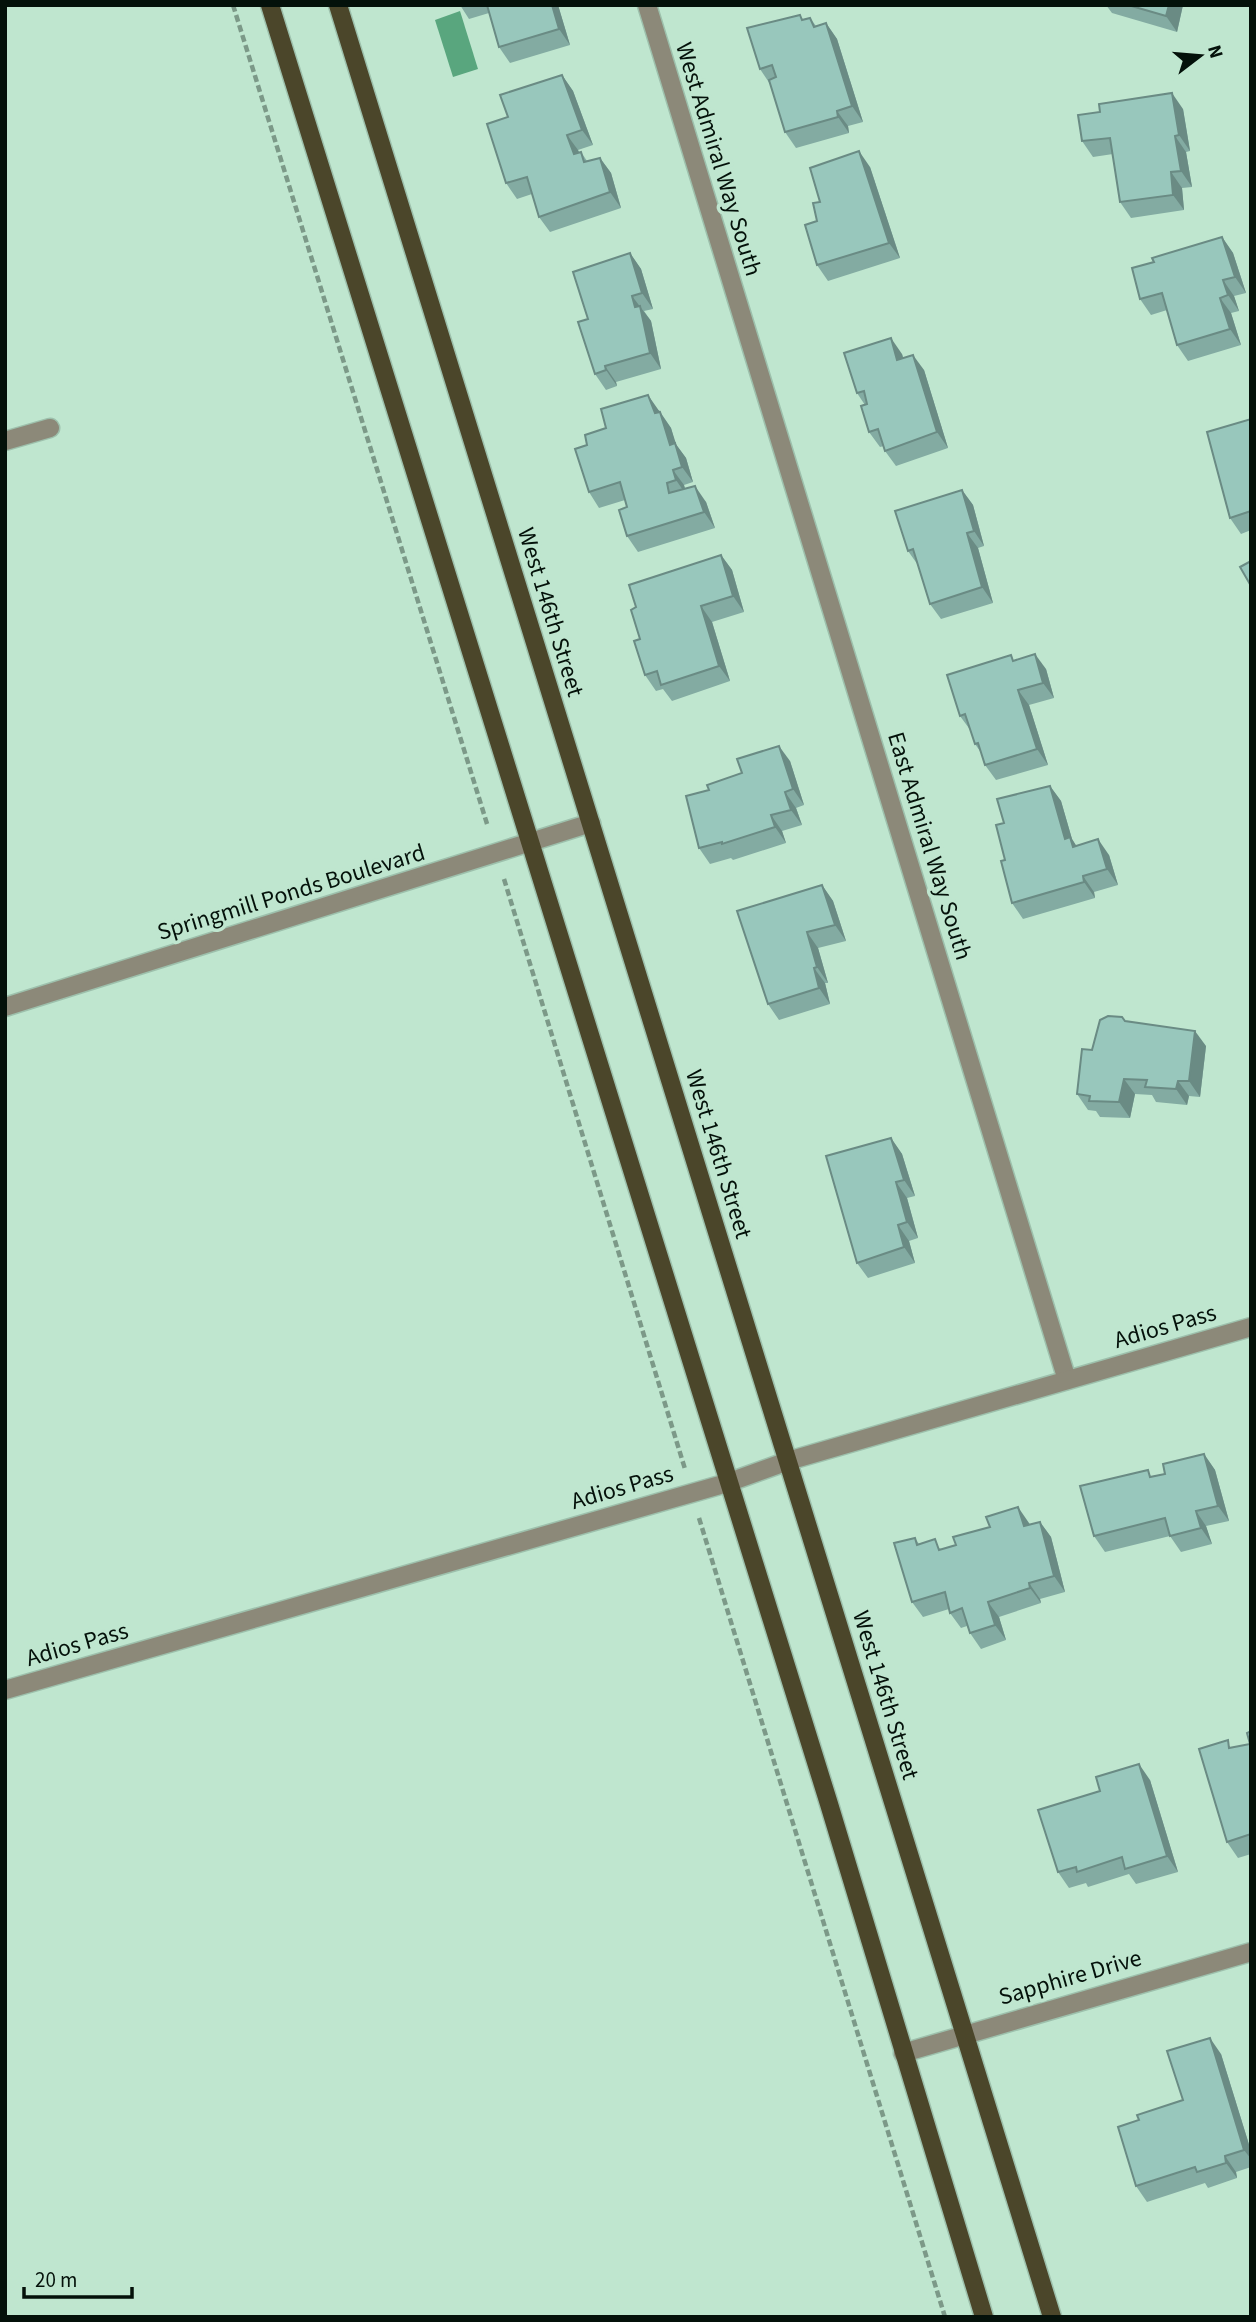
<svg xmlns="http://www.w3.org/2000/svg" width="1256" height="2322" font-family="'Source Sans 3',sans-serif">
<rect width="100%" height="100%" fill="#bfe6cf"/>
<path fill="#59a67e" d="M460,11L478,69L453,77L435,20Z"/>
<g fill="none" stroke-linecap="round" stroke-linejoin="round">
<g stroke="#9dc0ac" stroke-width="21">
<g id="street">
<path d="M647,5L1067,1380"/>
<path d="M5,441L50,428"/>
<path d="M5,1007L591,823"/>
<path d="M5,1690L727,1483L788,1461L1251,1327"/>
<path d="M903,2053L1251,1952"/>
</g>
</g>
<g stroke="#9dc0ac" stroke-width="21">
<g id="primary">
<path d="M270,5L829,1804L984,2317"/>
<path d="M338,5L1052,2317"/>
</g>
</g>
<g stroke="#7c9988" stroke-width="4.5" stroke-dasharray="7 3.5" stroke-linecap="butt">
<path d="M233,5L488,827"/>
<path d="M504,879L685,1469"/>
<path d="M699,1518L945,2317"/>
</g>
<use href="#street" stroke="#8c8979" stroke-width="18"/>
<use href="#primary" stroke="#4b462a" stroke-width="18"/>
</g>
<g fill="#83aba2">
<path d="M460,5H558L570,45L510,63L499,47L489,13L469,19Z"/>
<path d="M1106,5H1183L1177,32L1112,13Z"/>
<path d="M810,18L816,26L826,23L837,39L863,122L848,126L849,133L796,148L785,132L770,84L760,69L804,20Z"/>
<path d="M562,75L573,91L593,145L578,150L579,152H581L587,161L600,158L611,173L621,208L550,232L539,217L532,194L517,199L506,183L508,117Z"/>
<path d="M1183,109L1190,151L1186,152L1192,187L1182,188L1184,210L1131,218L1120,202L1113,154L1093,157L1082,141Z"/>
<path d="M870,167L900,258L828,281L817,265V221Z"/>
<path d="M1222,237L1233,253L1246,293L1234,296L1239,311L1231,313L1241,345L1188,361L1177,345L1167,310L1151,315L1140,299Z"/>
<path d="M630,253L641,269L653,309L644,311L651,321L661,369L616,382L617,386L606,390L595,374L588,319Z"/>
<path d="M902,354L903,358L924,370L948,448L896,466L885,451L884,446L880,447L869,432L865,405L857,393Z"/>
<path d="M659,410L671,428L675,443L686,458L693,482L684,485L685,489L706,502L715,528L638,552L627,536V507L625,500L599,508L589,492L587,445Z"/>
<path d="M1251,419V530L1241,534L1230,518Z"/>
<path d="M962,490L973,505L984,546L978,548L993,603L941,619L930,604L918,565L908,551Z"/>
<path d="M721,555L732,570L744,612L712,622L730,681L672,701L663,689L656,691L645,675Z"/>
<path d="M1015,660L1046,669L1054,698L1029,705L1048,765L996,780L985,765L982,754L975,744L971,731L960,716Z"/>
<path d="M790,761L804,805L796,808L802,825L782,831L786,843L733,860L731,858L710,864L699,848L709,790Z"/>
<path d="M1050,786L1061,801L1072,839L1076,846L1109,855L1118,885L1094,892L1095,898L1023,919L1012,903L1005,860L1004,823Z"/>
<path d="M822,885L833,901L846,941L818,948L828,983H825L830,1004L779,1020L768,1004Z"/>
<path d="M1125,1021L1206,1046L1200,1097L1189,1096L1187,1105L1156,1102L1152,1095L1135,1094L1130,1118L1100,1117L1096,1111L1088,1110L1077,1094L1092,1050Z"/>
<path d="M891,1138L902,1154L915,1196L907,1198L918,1238L909,1241L915,1263L868,1278L857,1263Z"/>
<path d="M1204,1454L1215,1470L1229,1521L1206,1526L1212,1544L1181,1552L1170,1536L1105,1552L1094,1536L1153,1476L1165,1474Z"/>
<path d="M1040,1522L1051,1537L1065,1592L1040,1599L1041,1603L999,1617L1006,1640L981,1649L970,1633L967,1626L961,1628L950,1613L949,1609L923,1617L912,1602L915,1538L919,1544L942,1549L1029,1523L1030,1525Z"/>
<path d="M1251,1731V1854L1238,1858L1227,1842L1234,1747L1250,1744Z"/>
<path d="M1150,1780L1178,1872L1136,1884L1129,1874L1088,1887L1086,1883L1069,1888L1058,1872L1100,1791Z"/>
<path d="M1221,2054L1251,2151V2167L1236,2172L1237,2178L1208,2188L1205,2183L1147,2202L1136,2186L1183,2100Z"/>
</g>
<g fill="#6a8b84">
<path d="M552,5H558L570,45L559,29Z"/>
<path d="M1169,5H1183L1177,32L1166,16Z"/>
<path d="M826,23L837,39L863,122L852,106Z"/>
<path d="M562,75L573,91L593,145L582,130Z"/>
<path d="M1172,93L1183,109L1190,151L1179,135Z"/>
<path d="M837,111L848,126L849,133L838,117Z"/>
<path d="M567,135L578,150L585,170L574,154Z"/>
<path d="M1175,136L1186,152L1192,187L1181,171Z"/>
<path d="M859,151L870,167L900,258L889,243Z"/>
<path d="M600,158L611,173L621,208L610,192Z"/>
<path d="M1171,172L1182,188L1184,210L1173,195Z"/>
<path d="M1222,237L1233,253L1246,293L1235,277Z"/>
<path d="M630,253L641,269L653,309L642,293Z"/>
<path d="M1223,280L1234,296L1239,311L1228,295Z"/>
<path d="M632,296L651,321L661,369L650,353Z"/>
<path d="M1220,298L1231,313L1241,345L1230,329Z"/>
<path d="M891,338L902,354L908,375L897,360Z"/>
<path d="M913,355L924,370L948,448L937,432Z"/>
<path d="M605,366L616,382L617,386L606,370Z"/>
<path d="M648,395L671,428L677,447L675,443L686,458L693,482L682,467L670,445L655,413Z"/>
<path d="M673,470L684,485L687,496L676,480Z"/>
<path d="M695,486L706,502L715,528L704,512Z"/>
<path d="M962,490L973,505L984,546L974,531Z"/>
<path d="M967,533L978,548L993,603L982,587Z"/>
<path d="M721,555L732,570L744,612L733,596Z"/>
<path d="M701,606L712,622L730,681L719,666Z"/>
<path d="M1035,654L1046,669L1054,698L1043,683Z"/>
<path d="M1018,690L1029,705L1048,765L1037,749Z"/>
<path d="M779,746L790,761L804,805L793,789Z"/>
<path d="M1050,786L1061,801L1072,839L1081,853L1074,849L1065,839Z"/>
<path d="M785,792L796,808L802,825L791,810Z"/>
<path d="M771,815L782,831L786,843L775,827Z"/>
<path d="M1098,839L1109,855L1118,885L1107,869Z"/>
<path d="M1083,876L1094,892L1095,898L1084,882Z"/>
<path d="M822,885L833,901L846,941L835,925Z"/>
<path d="M807,932L818,948L828,983L817,967Z"/>
<path d="M814,968L825,983L830,1004L819,988Z"/>
<path d="M1195,1031L1206,1046L1200,1097L1189,1081Z"/>
<path d="M1124,1079L1135,1094L1130,1118L1119,1102Z"/>
<path d="M1178,1081L1189,1096L1187,1105L1176,1089Z"/>
<path d="M891,1138L902,1154L915,1196L904,1180Z"/>
<path d="M896,1182L907,1198L918,1238L907,1222Z"/>
<path d="M898,1225L909,1241L915,1263L904,1247Z"/>
<path d="M1204,1454L1215,1470L1229,1521L1218,1506Z"/>
<path d="M1018,1507L1029,1523L1035,1542L1024,1526Z"/>
<path d="M1196,1511L1206,1526L1212,1544L1201,1528Z"/>
<path d="M1040,1522L1051,1537L1065,1592L1054,1576Z"/>
<path d="M1029,1583L1040,1599L1041,1603L1030,1588Z"/>
<path d="M988,1602L999,1617L1006,1640L995,1625Z"/>
<path d="M1139,1764L1150,1780L1178,1872L1167,1856Z"/>
<path d="M1210,2038L1221,2054L1251,2151V2159L1244,2150Z"/>
<path d="M1225,2156L1236,2172L1237,2178L1226,2163Z"/>
</g>
<g fill="#98c7bc" stroke="#6a8b84" stroke-width="2">
<path d="M487,5H552L559,29L499,47Z"/>
<path d="M1128,5H1169L1166,16Z"/>
<path d="M800,15L802,20L810,18L814,27L826,23L852,106L837,111L838,117L785,132L769,80L776,77L772,65L760,69L747,28Z"/>
<path d="M562,75L582,130L567,135L574,154L581,152L584,162L600,158L610,192L539,217L527,177L506,183L487,124L508,117L500,95Z"/>
<path d="M1172,93L1179,135L1175,136L1181,171L1171,172L1173,195L1120,202L1110,138L1082,141L1078,115L1100,112L1099,104Z"/>
<path d="M859,151L889,243L817,265L805,225L817,221L813,203L820,202L810,168Z"/>
<path d="M1222,237L1235,277L1223,280L1228,295L1220,298L1230,329L1177,345L1162,293L1140,299L1132,268L1154,262L1152,258Z"/>
<path d="M630,253L642,293L632,296L635,307L640,306L650,353L605,366L606,370L595,374L578,322L588,319L573,272Z"/>
<path d="M891,338L897,360L913,355L937,432L885,451L878,429L869,432L861,406L867,404L864,391L857,393L844,353Z"/>
<path d="M648,395L655,413L660,412L670,445L675,443L682,467L673,470L676,480L667,483L669,493L695,486L704,512L627,536L619,510L627,507L620,482L589,492L575,449L587,445L585,435L606,428L601,409Z"/>
<path d="M1251,419V511L1230,518L1207,432Z"/>
<path d="M962,490L974,531L967,533L982,587L930,604L913,549L908,551L895,511Z"/>
<path d="M721,555L733,596L701,606L719,666L661,685L657,671L645,675L634,641L640,639L631,610L636,607L629,585Z"/>
<path d="M1251,561V586L1240,567Z"/>
<path d="M1035,654L1043,683L1018,690L1037,749L985,765L978,743L975,744L965,714L960,716L947,675L1011,655L1013,661Z"/>
<path d="M779,746L793,789L785,792L791,810L771,815L775,827L722,844V842L699,848L686,796L709,790L707,785L742,773L737,759Z"/>
<path d="M1050,786L1065,839L1070,837L1073,847L1098,839L1107,869L1083,876L1084,882L1012,903L1001,861L1005,860L996,825L1004,823L997,799Z"/>
<path d="M822,885L835,925L807,932L817,967L814,968L819,988L768,1004L737,911Z"/>
<path d="M1108,1016L1122,1017L1125,1021L1195,1031L1189,1081H1178L1176,1089L1145,1087L1147,1080L1124,1079L1119,1102L1089,1101L1090,1096L1077,1094L1082,1049L1092,1050L1100,1020Z"/>
<path d="M891,1138L904,1180L896,1182L907,1222L898,1225L904,1247L857,1263L826,1156Z"/>
<path d="M1204,1454L1218,1506L1196,1511L1201,1528L1170,1536L1165,1518L1094,1536L1080,1486L1148,1470L1150,1477L1165,1474L1163,1464Z"/>
<path d="M1018,1507L1024,1526L1040,1522L1054,1576L1029,1583L1030,1588L988,1602L995,1625L970,1633L962,1608L950,1613L945,1592L912,1602L894,1543L915,1538L917,1545L935,1539L939,1550L956,1545L953,1537L990,1527L986,1517Z"/>
<path d="M1251,1731V1834L1227,1842L1199,1749L1228,1740L1229,1748L1250,1744L1247,1733Z"/>
<path d="M1139,1764L1167,1856L1125,1869L1122,1857L1077,1872L1076,1867L1058,1872L1038,1810L1100,1791L1096,1777Z"/>
<path d="M1210,2038L1244,2150L1225,2156L1226,2163L1197,2172L1195,2167L1136,2186L1118,2127L1139,2120L1137,2115L1183,2100L1167,2051Z"/>
</g>
<g text-anchor="middle" stroke-width="7" stroke-linejoin="round" paint-order="stroke">
<g font-size="24" fill="#04110a" stroke="#bfe6cf">
<text transform="translate(719 159) rotate(73)" y="8">West Admiral Way South</text>
<text transform="translate(551 612) rotate(73)" y="8">West 146th Street</text>
<text transform="translate(930 846) rotate(73)" y="8">East Admiral Way South</text>
<text transform="translate(291 892) rotate(-17)" y="8">Springmill Ponds Boulevard</text>
<text transform="translate(719 1154) rotate(73)" y="8">West 146th Street</text>
<text transform="translate(1165 1326) rotate(-16)" y="8">Adios Pass</text>
<text transform="translate(622 1487) rotate(-16)" y="8">Adios Pass</text>
<text transform="translate(77 1644) rotate(-16)" y="8">Adios Pass</text>
<text transform="translate(886 1695) rotate(73)" y="8">West 146th Street</text>
<text transform="translate(1070 1977) rotate(-16)" y="8">Sapphire Drive</text>
</g>
</g>
<rect width="1256" height="2322" fill="none" stroke="#04110a" stroke-width="14"/>
<g transform="translate(1200 56) rotate(74)" stroke="#bfe6cf" stroke-width="5" paint-order="stroke">
<path d="M0-5L12 26L0 18L-12 26Z" fill="#04110a"/>
<text y="-10" font-size="19" font-weight="bold" text-anchor="middle" fill="#04110a">N</text>
</g>
<path d="M24 2287v10h108v-10" fill="none" stroke="#04110a" stroke-width="3.5"/>
<text x="35" y="2287" font-size="21" fill="#04110a" stroke="#bfe6cf" stroke-width="5" paint-order="stroke">20 m</text>
</svg>
